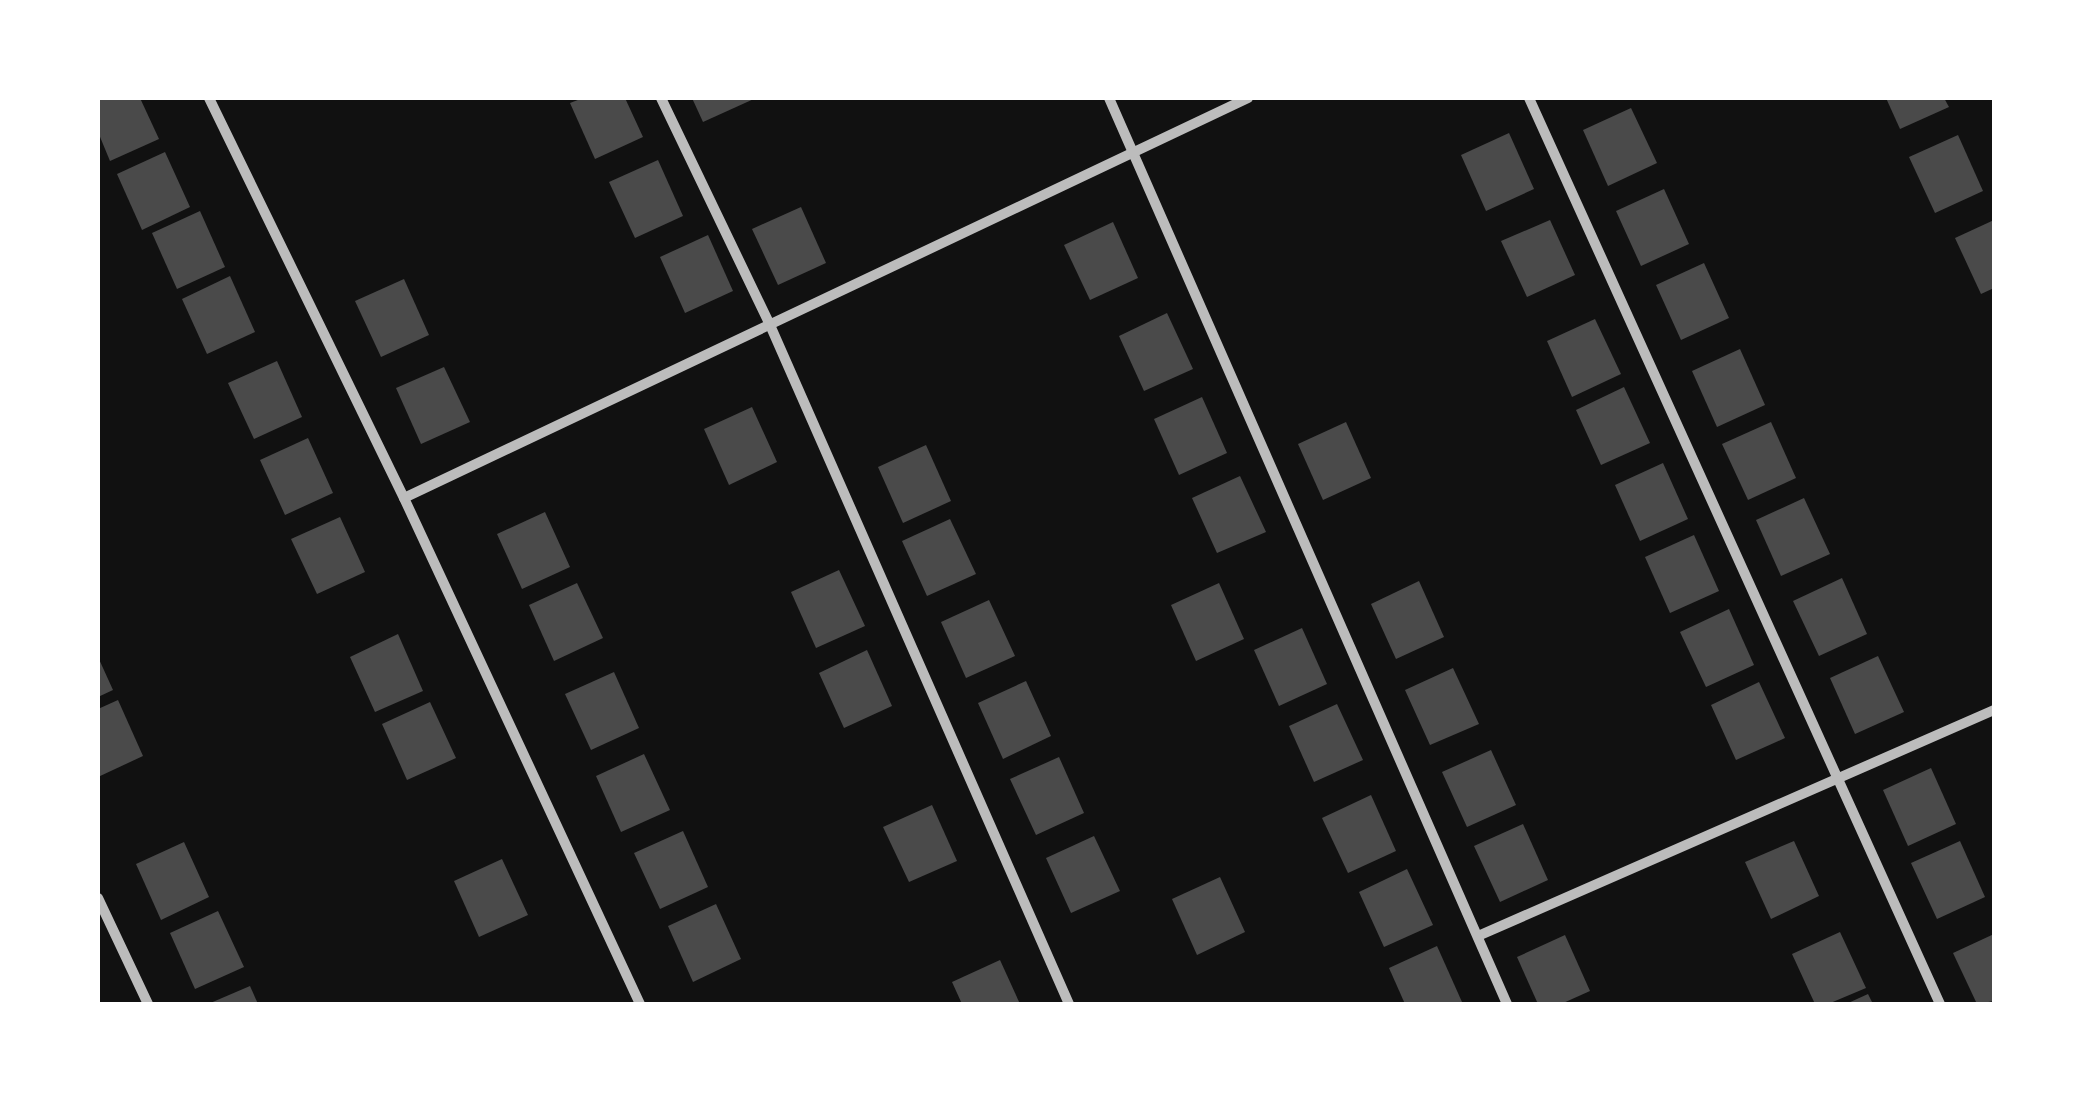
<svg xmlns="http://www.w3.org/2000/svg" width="2092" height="1102" font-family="Karla,sans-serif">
<rect width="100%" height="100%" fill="#111"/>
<g fill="#4a4a4a">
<path d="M140,98L159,139L110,161L98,132V99Z"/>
<path d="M583,98H625L643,137L595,159L570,103Z"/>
<path d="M692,98H756L703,122Z"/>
<path d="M1886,98H1944L1949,107L1900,129Z"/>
<path d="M1631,108L1657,163L1608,186L1583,130Z"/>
<path d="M1509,133L1534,189L1486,211L1461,155Z"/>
<path d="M1958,135L1983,191L1935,213L1909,157Z"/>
<path d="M165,152L190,207L142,230L117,174Z"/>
<path d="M658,160L683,216L635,238L609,182Z"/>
<path d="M1664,189L1689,244L1641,266L1616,211Z"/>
<path d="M801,207L826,263L778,285L752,229Z"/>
<path d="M200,211L225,267L177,289L152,233Z"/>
<path d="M1550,220L1575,275L1527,297L1501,241Z"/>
<path d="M1994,220V288L1981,294L1955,238Z"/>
<path d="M1113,222L1138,278L1090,300L1064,245Z"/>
<path d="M708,235L733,291L685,313L660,257Z"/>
<path d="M1704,263L1729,318L1681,340L1656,285Z"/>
<path d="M230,276L255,332L207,354L182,299Z"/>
<path d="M404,279L429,335L381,357L355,301Z"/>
<path d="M1167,313L1193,369L1144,391L1119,336Z"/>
<path d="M1595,319L1621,374L1572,397L1547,341Z"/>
<path d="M1740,349L1765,405L1717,427L1692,371Z"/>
<path d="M277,361L302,417L254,439L228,383Z"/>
<path d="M444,367L470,422L421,444L396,388Z"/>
<path d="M1624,387L1650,443L1601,465L1576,410Z"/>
<path d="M1202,397L1227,453L1179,475L1154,419Z"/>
<path d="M752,407L777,462L729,485L704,429Z"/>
<path d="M1346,422L1371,478L1323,500L1298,444Z"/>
<path d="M1771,422L1796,478L1748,500L1722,444Z"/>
<path d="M308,438L333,493L285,515L260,460Z"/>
<path d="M926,445L951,501L903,523L878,467Z"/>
<path d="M1663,463L1688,519L1640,541L1615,485Z"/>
<path d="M1240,476L1266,532L1217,553L1192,498Z"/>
<path d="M1804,498L1830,554L1781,576L1756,520Z"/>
<path d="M545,512L570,567L522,589L497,534Z"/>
<path d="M340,517L365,572L317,594L291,539Z"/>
<path d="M950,519L976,574L927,596L902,541Z"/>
<path d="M1694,535L1719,591L1670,613L1645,557Z"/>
<path d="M839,570L865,626L816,648L791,592Z"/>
<path d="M1842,578L1867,634L1819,656L1793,601Z"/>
<path d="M1419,581L1444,637L1396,659L1371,604Z"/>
<path d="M577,583L603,638L554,661L529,605Z"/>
<path d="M1219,583L1244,639L1196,661L1171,605Z"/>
<path d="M989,600L1015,656L966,678L941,622Z"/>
<path d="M1729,609L1754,665L1706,687L1680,632Z"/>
<path d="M1302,628L1327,684L1279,706L1254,650Z"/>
<path d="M398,634L423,691L375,712L350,657Z"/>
<path d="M867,650L892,706L844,728L819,673Z"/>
<path d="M1878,656L1904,712L1855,734L1830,678Z"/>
<path d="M98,657L113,690L98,697Z"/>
<path d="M1453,668L1479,724L1430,745L1405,690Z"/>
<path d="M614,672L639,728L591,750L565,694Z"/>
<path d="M1026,681L1051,736L1003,759L978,703Z"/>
<path d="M1759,682L1785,738L1736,760L1711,705Z"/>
<path d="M118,700L143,756L98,777V709Z"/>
<path d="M430,702L456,758L407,780L382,724Z"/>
<path d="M1337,704L1363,760L1314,782L1289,726Z"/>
<path d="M1491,750L1516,805L1467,827L1442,772Z"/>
<path d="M644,754L670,810L621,832L596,776Z"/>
<path d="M1059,757L1084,813L1036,835L1010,779Z"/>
<path d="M1931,768L1956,824L1908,846L1883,790Z"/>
<path d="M1371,795L1396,851L1348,873L1322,818Z"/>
<path d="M932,805L957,861L909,882L883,827Z"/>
<path d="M1523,824L1548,880L1500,902L1474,846Z"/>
<path d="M683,831L708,887L660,909L634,853Z"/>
<path d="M1094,836L1120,891L1071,913L1046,858Z"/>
<path d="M1794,841L1819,896L1771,919L1745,862Z"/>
<path d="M1960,841L1985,897L1937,919L1911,863Z"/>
<path d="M184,842L209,897L161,920L136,864Z"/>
<path d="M502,859L528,915L479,937L454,881Z"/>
<path d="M1407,869L1433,925L1384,947L1359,892Z"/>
<path d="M1220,877L1245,932L1197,955L1172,899Z"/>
<path d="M716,904L741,959L693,982L668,926Z"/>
<path d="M218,911L244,967L195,989L170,933Z"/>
<path d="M1840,932L1866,988L1828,1004H1815L1792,954Z"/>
<path d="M1994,934V1001L1977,1004L1953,953Z"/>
<path d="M1565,935L1590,991L1561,1004H1538L1517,957Z"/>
<path d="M1437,946L1462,1002L1405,1004L1389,968Z"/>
<path d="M1000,960L1020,1004H962L952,982Z"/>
<path d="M250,986L258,1004H208Z"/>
<path d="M1868,994L1873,1004H1846Z"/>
</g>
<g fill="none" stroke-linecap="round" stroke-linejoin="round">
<g stroke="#bcbcbc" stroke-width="10">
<path d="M209,98L404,498L640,1004"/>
<path d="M661,98L770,325L1069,1004"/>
<path d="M1109,98L1507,1004"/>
<path d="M1529,98L1940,1004"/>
<path d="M404,498L1248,98"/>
<path d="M98,898L148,1004"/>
<path d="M1478,936L1994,710"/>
</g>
</g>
<rect width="2092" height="1102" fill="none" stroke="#ffffff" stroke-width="200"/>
</svg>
